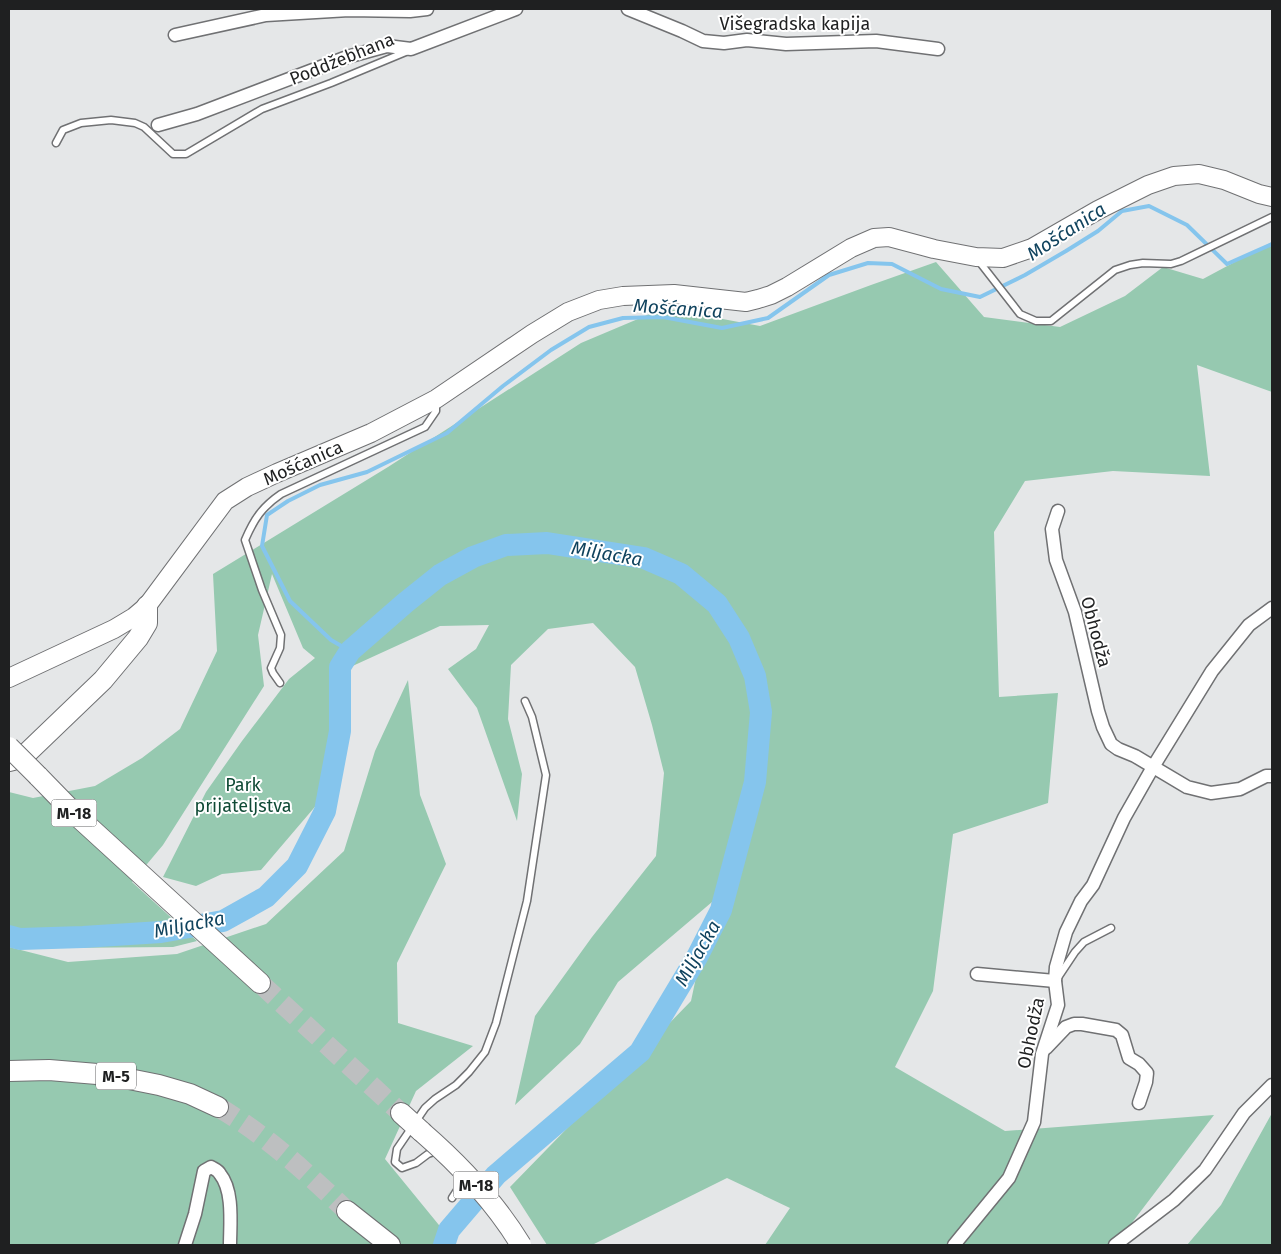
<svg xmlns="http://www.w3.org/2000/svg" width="1281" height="1254" font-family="'Fira Sans',sans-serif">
<rect width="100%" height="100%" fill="#e5e7e8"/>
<g fill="#96c9b0">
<path d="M1272,242V392L1197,365L1210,476L1113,471L1025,481L994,532L999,697L1058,693L1048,803L953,834L933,991L895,1067L1005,1131L1214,1115L1115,1245H765L790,1208L727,1178L592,1245H547L510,1187L691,1001L712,902L618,982L580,1044L515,1105L535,1016L592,937L656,856L664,773L652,725L635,667L593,623L548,629L511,665L508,719L522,774L517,821L477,708L448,669L476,649L489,625L440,626L346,669L319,802L261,870L222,874L196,886L163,877L206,792L242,741L289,679L315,658L303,648L272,574L258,635L264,686L163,845L132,882L197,941L173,947L54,948L9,926V792L33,798L95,786L142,758L180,729L217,651L213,574L388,467L581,343L664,308L760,326L871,285L936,262L984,317L1060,327L1125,296L1163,267L1203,279Z"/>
<path d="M408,680L420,795L446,864L397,963L398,1023L473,1046L416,1091L385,1159L443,1230L435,1245H9V947L68,962L177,954L266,924L344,851L375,751Z"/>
<path d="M1272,1113V1245H1187L1221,1205Z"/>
</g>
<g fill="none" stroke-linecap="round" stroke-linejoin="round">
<path stroke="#85c5ed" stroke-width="4" d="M350,651L331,640L290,601L262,546L267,515L288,501L320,485L367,472L447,433L503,386L551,350L589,327L623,318L663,317L722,328L768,318L829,275L868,263L892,264L941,289L980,297L1025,275L1066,251L1098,231L1122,211L1149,206L1187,225L1227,264L1272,244"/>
<path stroke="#85c5ed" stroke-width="22" d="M9,936L20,939L83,937L161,932L223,921L266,897L297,866L325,811L340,731V667L350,651L405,603L440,575L473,557L506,545L547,543L644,558L681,574L717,604L739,638L755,676L761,712L755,782L721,910L697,957L640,1052L496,1175L449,1230L444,1245"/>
<g stroke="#bdbfc0" stroke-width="20" stroke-dasharray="20 10" stroke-linecap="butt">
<path d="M260,983L401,1113"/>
<path d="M218,1107C266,1135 307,1173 347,1211"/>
</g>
<g stroke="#707173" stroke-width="9">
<g id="service">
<path d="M56,143L63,130L81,123L111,120L135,123L144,127L173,154H186L262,109L331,83L408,51"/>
<path d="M978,260L1020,314L1036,321H1051L1115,270L1130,265L1143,263L1171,264L1181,261L1272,217"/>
<path d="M280,683L273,673L271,668L280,648L281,635L262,590L245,540C254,519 262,507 281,494L425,427L436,411V401"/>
<path d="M1057,979L1075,952L1084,942L1111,928"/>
<path d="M437,1151L428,1154L416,1163L402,1168L395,1162L397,1149L425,1108L435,1099L456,1085L469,1072L485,1052L496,1023L527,901L546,775L532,717L525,701"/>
<path d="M452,1198L465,1178"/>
</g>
</g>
<g stroke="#707173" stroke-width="15">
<g id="minor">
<path d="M628,9L682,31L703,41L724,43L747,40L786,44L876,41L938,49"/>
<path d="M175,35L266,15L349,10L410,11L427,9"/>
<path d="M158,125L197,114L347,57L387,46L411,49L516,9"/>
<path d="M1058,511L1052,529L1056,560L1075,612L1098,711L1103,727L1111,744L1118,749L1135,756L1187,787L1211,793L1240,789L1266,776H1272"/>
<path d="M977,974L1055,981"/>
<path d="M1046,1048L1066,1027L1074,1024H1082L1116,1030L1122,1035L1129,1058L1139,1064L1147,1073L1146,1082L1139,1103"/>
<path d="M185,1245L195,1214L204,1171L211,1167C214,1169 218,1170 220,1174C234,1191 230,1225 230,1245"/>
<path d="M954,1245L1009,1178L1034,1122L1042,1054L1058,1005L1055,981L1056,967L1066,932L1081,901L1093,885L1124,818L1153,767L1212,671L1249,625L1272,608"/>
<path d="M1115,1245L1174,1200L1205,1170L1244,1113L1272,1085"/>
</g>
</g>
<g stroke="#707173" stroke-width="20">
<path id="secondary" d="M9,678L114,629L134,617L147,606L225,501L247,487L277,473L371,433L436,399L532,334L568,312L599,300L623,296L674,294L746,302L758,299L771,295L787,287L851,248L874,238L889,237L934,249L976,257L1003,258L1032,248L1098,210L1148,185L1174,176L1199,174L1224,180L1259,194L1272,197"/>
</g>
<g stroke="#707173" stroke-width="22">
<g id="primary">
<path d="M9,761L13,760L28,752L103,680L138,638L147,623V606"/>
<path d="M38,776L76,815L260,983"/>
<path d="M9,1071L49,1070L109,1075L159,1085L190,1094L218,1107"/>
<path d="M401,1113L422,1132"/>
<path d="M347,1211L390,1245"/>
</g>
</g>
<use href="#service" stroke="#fff" stroke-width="6"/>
<use href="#minor" stroke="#fff" stroke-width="12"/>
<use href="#secondary" stroke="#fff" stroke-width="18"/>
<use href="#primary" stroke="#fff" stroke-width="20"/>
<g stroke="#707173" stroke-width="22" stroke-linecap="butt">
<g id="primary-bridge">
<path d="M9,747L38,776"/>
<path d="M422,1132C460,1165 495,1202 521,1245"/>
</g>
</g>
<use href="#primary-bridge" stroke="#fff" stroke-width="20"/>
</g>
<g text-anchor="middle" stroke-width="4" stroke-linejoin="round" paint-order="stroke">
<g fill="#fff" stroke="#626364" stroke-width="1">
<rect x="51.5" y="799.5" width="45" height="27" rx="4"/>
<rect x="96" y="1062.5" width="40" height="27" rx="4"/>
<rect x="453.5" y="1171.5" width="45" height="27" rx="4"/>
</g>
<g font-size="16" font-weight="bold" fill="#1f2021">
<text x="74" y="819">M-18</text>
<text x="116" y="1082">M-5</text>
<text x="476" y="1191">M-18</text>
</g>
<g font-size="18" fill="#1f2021" stroke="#fff">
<text x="795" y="30">Višegradska kapija</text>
<text transform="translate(342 59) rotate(-22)" y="6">Poddžebhana</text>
<text transform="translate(303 463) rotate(-24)" y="6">Mošćanica</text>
<text transform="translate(1096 632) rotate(75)" y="6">Obhodža</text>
<text transform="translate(1031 1033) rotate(-78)" y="6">Obhodža</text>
</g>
<g font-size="18" fill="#0f4a35" stroke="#fff">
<text x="243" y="791">Park<tspan x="243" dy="21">prijateljstva</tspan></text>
</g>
<g font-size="19" font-style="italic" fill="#10435e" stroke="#fff">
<text transform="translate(1066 231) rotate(-33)" y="7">Mošćanica</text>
<text transform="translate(678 308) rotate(4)" y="7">Mošćanica</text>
<text transform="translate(607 553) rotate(10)" y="7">Miljacka</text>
<text transform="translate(189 924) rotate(-11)" y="7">Miljacka</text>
<text transform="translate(697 953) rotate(-60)" y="7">Miljacka</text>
</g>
</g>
<rect width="1281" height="1254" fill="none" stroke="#1f2021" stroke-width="20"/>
</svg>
